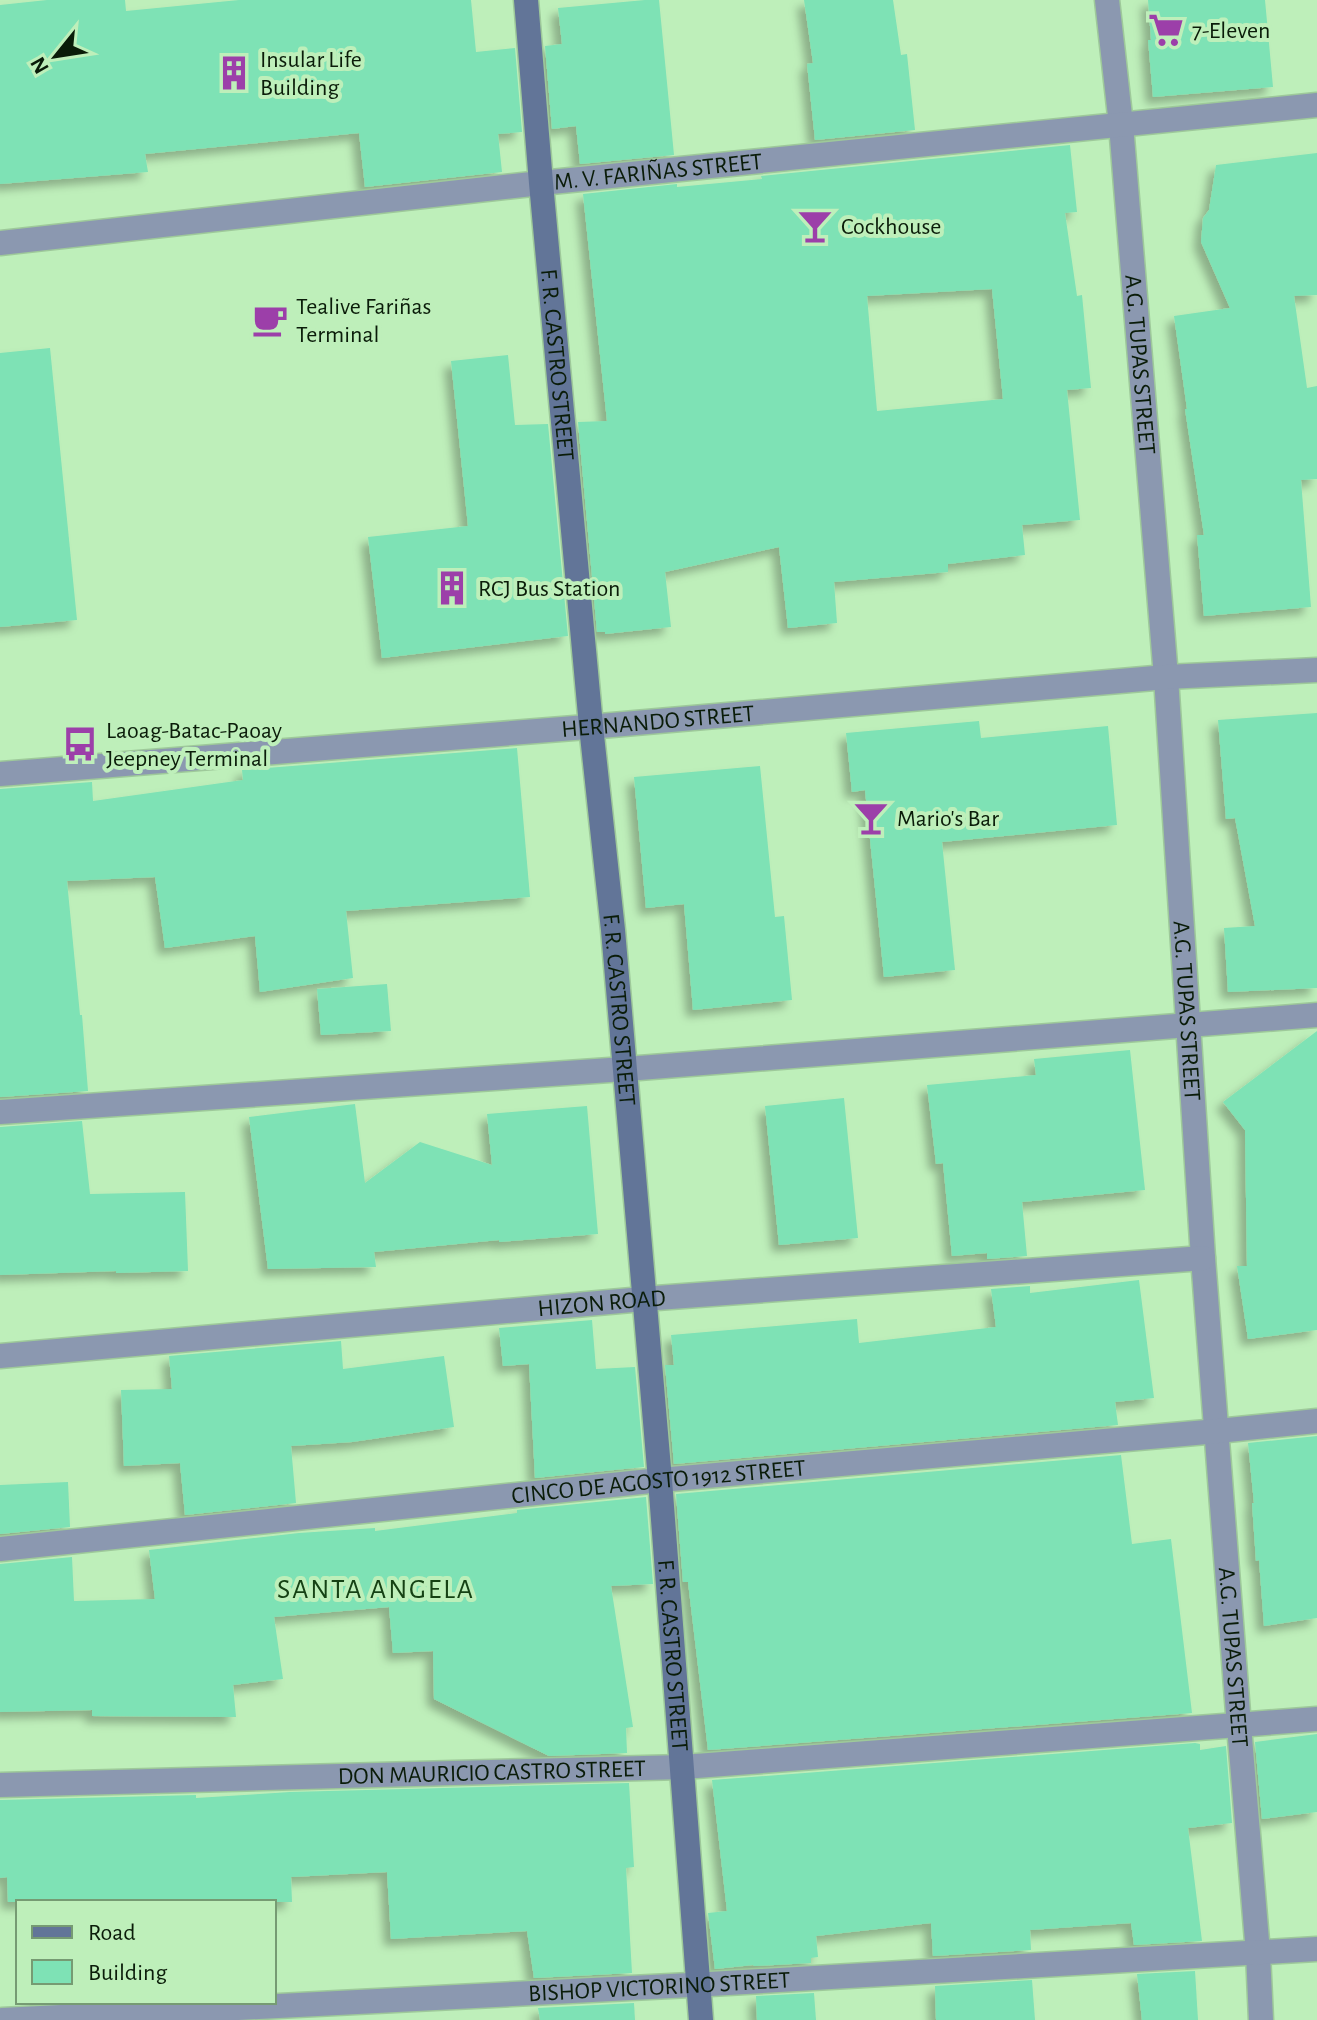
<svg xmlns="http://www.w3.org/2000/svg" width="1317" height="2020" font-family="'Alegreya Sans',sans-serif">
<defs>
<filter id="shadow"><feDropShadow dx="-7" dy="7" stdDeviation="4" flood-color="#0004"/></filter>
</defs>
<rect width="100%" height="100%" fill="#beefba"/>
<g fill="#7ee2b5" fill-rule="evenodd" filter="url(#shadow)">
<path d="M47,0H125L126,11L239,0H471L476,52L515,48L522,132L498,134L502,172L365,187L359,133L145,154L148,172L0,184V5Z"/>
<path d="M645,0H659L674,155L580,164L576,126L552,129L545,46L562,44L558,8Z"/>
<path d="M804,0H893L901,55L907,54L915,130L815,140L807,64L813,63Z"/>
<path d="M1148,0H1265L1273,87L1153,97L1148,40H1151Z"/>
<path d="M1070,145L1077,212L1065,213L1077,296L1082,295L1091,388L1067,390L1080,520L1022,525L1025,555L948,564V572L834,582L837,623L788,628L779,547L665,572L671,627L605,634V632H597L578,422L607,421L583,194L677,184V187L762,179L761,176ZM992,289L1003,399L877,411L867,296Z"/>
<path d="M1317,153V295L1294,296L1307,388L1317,386V479L1301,480L1311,607L1204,616L1197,535H1204L1185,409H1187L1174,316L1230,308L1201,242L1203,218L1209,210L1216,165Z"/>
<path d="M50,348L77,620L0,627V353Z"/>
<path d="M508,355L515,425L548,424L568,636L382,658L368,537L468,526L451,361Z"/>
<path d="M1317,713V988L1228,992L1224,928L1255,926L1235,818L1226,819L1218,720Z"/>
<path d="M979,721L981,738L1108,726L1117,825L942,842L955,970L884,977L865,790L852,792L846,733Z"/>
<path d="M517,748L530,897L346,911L353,978L260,992L255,936L165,948L155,877L67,881L80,1015H82L88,1091L0,1097V789L92,782L93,801L243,780L242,770Z"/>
<path d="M760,766L775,917L784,916L792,1000L693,1010L684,904L646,908L634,777Z"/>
<path d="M387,984L391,1031L321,1035L317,989Z"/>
<path d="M1317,1031V1330L1248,1339L1237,1266H1247L1245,1130L1223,1102Z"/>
<path d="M1130,1050L1145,1190L1022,1202L1027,1256L987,1259V1253L952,1256L943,1163L936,1164L927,1085L1036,1075L1034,1059Z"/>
<path d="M844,1098L858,1238L779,1245L765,1106Z"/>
<path d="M355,1104L365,1183L420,1142L492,1165L487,1114L587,1106L598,1234L499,1242V1240L374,1252L376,1267L268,1269L249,1117Z"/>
<path d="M82,1121L90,1194L185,1192L188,1271L116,1273V1271L0,1275V1127Z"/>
<path d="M1139,1280L1154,1398L1115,1402L1118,1425L674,1464L665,1365H674L671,1335L857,1319L859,1343L996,1327L991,1289L1030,1286V1293Z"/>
<path d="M592,1320L596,1369L635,1367L644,1467L535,1478L529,1364L503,1366L499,1328Z"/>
<path d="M341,1341L343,1369L444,1356L454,1427L352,1442L291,1446L296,1503L185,1515L180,1463L124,1466L121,1390L172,1389L169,1356Z"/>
<path d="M1317,1436V1618L1264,1626L1259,1560L1256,1561L1252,1503H1254L1248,1443Z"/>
<path d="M1121,1455L1132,1544L1171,1539L1192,1713L708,1750L688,1582H683L676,1494Z"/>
<path d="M68,1482L70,1527L0,1534V1485Z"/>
<path d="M646,1497L653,1584L611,1586L633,1727L626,1728L627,1753L549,1756L434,1699L433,1651L393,1653L389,1607L274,1617L283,1679L233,1685L236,1717L92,1716V1710L0,1712V1564L72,1557L74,1601L155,1599L149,1550L299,1533L375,1528V1531L517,1513V1510Z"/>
<path d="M1317,1734V1812L1262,1819L1255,1742Z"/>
<path d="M1195,1743L1200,1744V1750L1226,1746L1232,1823L1188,1828L1202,1941L1134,1945L1131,1923L1030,1930L1031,1950L933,1956L931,1923L816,1936L818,1957L811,1958V1963L754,1966L753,1965L715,1969L708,1913L727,1911L712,1780Z"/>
<path d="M629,1783L634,1867L626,1868L632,1973L534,1978L527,1931L391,1939L387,1872L291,1877L292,1902H8L7,1877L0,1878V1800L196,1795V1798L290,1792Z"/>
<path d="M1195,1971L1198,2020H1142L1137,1974Z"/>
<path d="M1032,1980L1035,2020H936L935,1986Z"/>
<path d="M814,1993L816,2020H757L756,1996Z"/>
<path d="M634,2003L635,2020H540L538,2008Z"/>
</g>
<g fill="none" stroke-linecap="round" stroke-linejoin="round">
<g stroke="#9ec99a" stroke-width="27">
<g id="street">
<path id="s1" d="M1107,0L1121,125L1166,677L1203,1258L1239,1726L1258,1953L1261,2020"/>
<path id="s2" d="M0,243L541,183L1317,105"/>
<path id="s3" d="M0,774L612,725L1166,677L1317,670"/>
<path d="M0,1112L639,1068L1317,1015"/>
<path id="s4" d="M0,1356L643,1299L1203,1258"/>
<path id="s5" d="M0,1549L660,1480L1218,1431L1317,1421"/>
<path id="s6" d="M0,1785L683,1767L1317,1719"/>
<path id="s7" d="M2,2020L710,1984L1317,1949"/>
</g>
</g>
<g stroke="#9ec99a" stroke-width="27">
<g id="secondary">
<path id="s8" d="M526,0L541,183L591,726L613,930L660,1480L701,2020"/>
</g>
</g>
<use href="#street" stroke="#8b98b0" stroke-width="24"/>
<use href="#secondary" stroke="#627598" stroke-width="24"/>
</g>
<defs>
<g id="supermarket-bare" transform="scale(2.76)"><path d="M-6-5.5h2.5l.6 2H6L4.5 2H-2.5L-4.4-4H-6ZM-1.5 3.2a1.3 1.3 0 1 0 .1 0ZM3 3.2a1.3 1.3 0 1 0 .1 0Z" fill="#9c3fa9" stroke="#beefba" stroke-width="2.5" paint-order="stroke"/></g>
<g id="building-bare" transform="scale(2.76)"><path d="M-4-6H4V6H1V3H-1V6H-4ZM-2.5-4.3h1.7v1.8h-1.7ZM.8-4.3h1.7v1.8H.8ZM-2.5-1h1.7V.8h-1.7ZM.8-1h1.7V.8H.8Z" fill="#9c3fa9" stroke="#beefba" stroke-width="2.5" paint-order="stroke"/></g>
<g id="bar-bare" transform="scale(2.76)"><path d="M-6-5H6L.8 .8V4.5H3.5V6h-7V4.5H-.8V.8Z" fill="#9c3fa9" stroke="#beefba" stroke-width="2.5" paint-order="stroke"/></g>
<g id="cafe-bare" transform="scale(2.76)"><path d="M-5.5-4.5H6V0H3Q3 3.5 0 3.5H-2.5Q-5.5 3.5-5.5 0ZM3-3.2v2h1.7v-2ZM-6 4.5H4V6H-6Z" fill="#9c3fa9" stroke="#beefba" stroke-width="2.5" paint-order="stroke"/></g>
<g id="bus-bare" transform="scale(2.76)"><path d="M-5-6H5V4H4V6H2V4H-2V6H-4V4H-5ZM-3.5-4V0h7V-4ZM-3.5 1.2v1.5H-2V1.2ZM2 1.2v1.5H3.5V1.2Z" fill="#9c3fa9" stroke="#beefba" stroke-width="2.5" paint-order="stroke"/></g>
</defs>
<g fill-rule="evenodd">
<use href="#supermarket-bare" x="1166" y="30"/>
<use href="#building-bare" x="234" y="73"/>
<use href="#bar-bare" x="815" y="226"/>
<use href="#cafe-bare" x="270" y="320"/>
<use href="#building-bare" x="452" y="588"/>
<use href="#bus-bare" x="80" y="744"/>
<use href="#bar-bare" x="871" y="818"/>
</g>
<g text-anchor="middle" stroke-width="8" stroke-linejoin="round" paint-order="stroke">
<g font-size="24" fill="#0a1c09" stroke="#beefba" text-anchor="start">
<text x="1192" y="38">7-Eleven</text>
<text x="260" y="67">Insular Life<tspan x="260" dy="28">Building</tspan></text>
<text x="841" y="234">Cockhouse</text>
<text x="296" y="314">Tealive Fariñas<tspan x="296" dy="28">Terminal</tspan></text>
<text x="478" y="596">RCJ Bus Station</text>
<text x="106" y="738">Laoag-Batac-Paoay<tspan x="106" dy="28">Jeepney Terminal</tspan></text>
<text x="897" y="826">Mario's Bar</text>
</g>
<g font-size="24" fill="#0a1c09" stroke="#beefba">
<text dy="8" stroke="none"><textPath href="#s2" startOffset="662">M. V. FARIÑAS STREET</textPath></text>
<text dy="8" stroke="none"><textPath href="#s1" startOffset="366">A.G. TUPAS STREET</textPath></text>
<text dy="8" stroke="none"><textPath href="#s8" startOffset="366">F. R. CASTRO STREET</textPath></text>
<text dy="8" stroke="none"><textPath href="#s3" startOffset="660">HERNANDO STREET</textPath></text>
<text dy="8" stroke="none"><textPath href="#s8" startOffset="1014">F. R. CASTRO STREET</textPath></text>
<text dy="8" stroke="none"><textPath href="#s1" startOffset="1014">A.G. TUPAS STREET</textPath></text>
<text dy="8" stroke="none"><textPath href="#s4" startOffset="604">HIZON ROAD</textPath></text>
<text dy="8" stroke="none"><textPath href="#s5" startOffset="662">CINCO DE AGOSTO 1912 STREET</textPath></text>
<text dy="8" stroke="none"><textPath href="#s8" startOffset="1662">F. R. CASTRO STREET</textPath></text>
<text dy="8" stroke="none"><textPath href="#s1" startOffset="1662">A.G. TUPAS STREET</textPath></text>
<text dy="8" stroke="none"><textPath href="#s6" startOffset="492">DON MAURICIO CASTRO STREET</textPath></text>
<text dy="8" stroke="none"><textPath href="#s7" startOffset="658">BISHOP VICTORINO STREET</textPath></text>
</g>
<g font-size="28" letter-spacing="2" fill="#154114" stroke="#beefba">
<text x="376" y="1598">SANTA ANGELA</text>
</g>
</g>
<rect x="16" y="1900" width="260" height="104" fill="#beefba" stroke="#769b73" stroke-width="2"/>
<rect x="32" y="1926" width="40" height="12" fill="#627598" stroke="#769b73" stroke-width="2"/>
<text x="88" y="1940" font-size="24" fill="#0a1c09">Road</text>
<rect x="32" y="1960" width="40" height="24" fill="#7ee2b5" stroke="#769b73" stroke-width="2"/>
<text x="88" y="1980" font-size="24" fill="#0a1c09">Building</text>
<g transform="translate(56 56) rotate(240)" stroke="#beefba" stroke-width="6" paint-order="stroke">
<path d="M0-6L14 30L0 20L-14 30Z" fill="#0a1c09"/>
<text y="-12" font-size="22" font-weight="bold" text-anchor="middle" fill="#0a1c09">N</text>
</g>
</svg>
